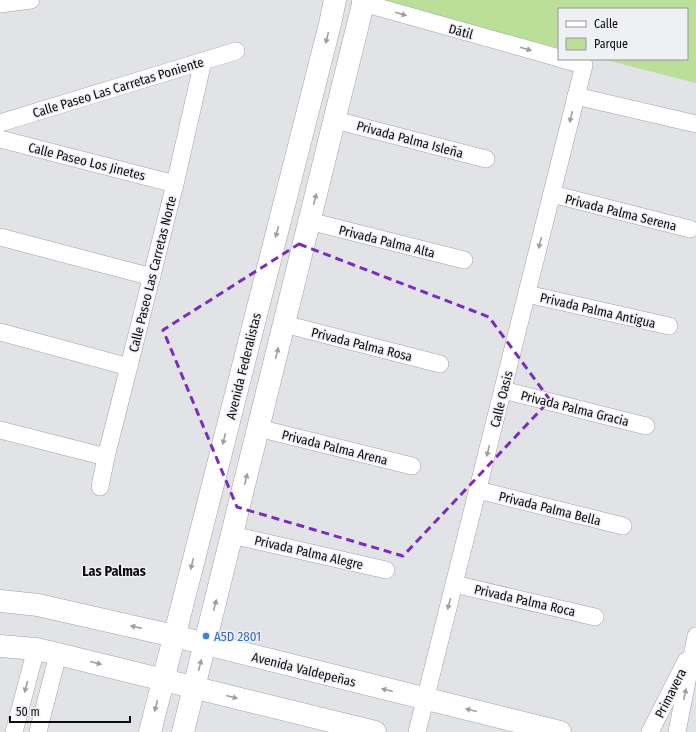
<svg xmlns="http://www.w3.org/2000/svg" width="696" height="732" font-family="'Fira Sans Condensed',sans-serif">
<rect width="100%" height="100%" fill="#e2e3e6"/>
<path fill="#bbdf99" d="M381,0H696V83L602,59H687V9H559V48L381,3Z"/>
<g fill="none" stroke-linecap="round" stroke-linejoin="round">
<g stroke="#a0a1a4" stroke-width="18">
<g id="minor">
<path d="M360,0L374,6L559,58"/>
<path d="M0,4L31,0"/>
<path d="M576,96L696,124"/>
<path d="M335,120L486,159"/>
<path d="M0,123L236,51"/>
<path d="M0,139L175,184"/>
<path d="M552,194L690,229"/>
<path d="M309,221L464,260"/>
<path d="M0,237L152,277"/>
<path d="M527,294L669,326"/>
<path d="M284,324L440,364"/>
<path d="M0,332L129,367"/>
<path d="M503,390L646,426"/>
<path d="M258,428L412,466"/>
<path d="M0,430L106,457"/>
<path d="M100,487L106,457L175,184L203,61"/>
<path d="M478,490L623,526"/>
<path d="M232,535L386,570"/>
<path d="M454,584L595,617"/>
<path d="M14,732L36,649"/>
<path d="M38,732L58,654"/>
<path d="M417,732L584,65L561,59"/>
<path d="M650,732L686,661"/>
<path d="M677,732L696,636"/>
</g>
</g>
<g stroke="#a0a1a4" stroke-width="23">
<g id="tertiary">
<path d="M0,601L38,605L174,636L560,732"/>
<path d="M0,646L36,649L58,654L375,732"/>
<path d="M150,732L330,24L335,0"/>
<path d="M183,732L364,0"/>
</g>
</g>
<use href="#minor" stroke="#fff" stroke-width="17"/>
<use href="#tertiary" stroke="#fff" stroke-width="22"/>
</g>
<defs><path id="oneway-solid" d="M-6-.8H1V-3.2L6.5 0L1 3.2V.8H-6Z"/></defs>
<g fill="#9e9e9f">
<use href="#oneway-solid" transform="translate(401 14) rotate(16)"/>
<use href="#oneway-solid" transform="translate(327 38) rotate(104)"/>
<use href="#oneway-solid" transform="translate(526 49) rotate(16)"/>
<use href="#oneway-solid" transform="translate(571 117) rotate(104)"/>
<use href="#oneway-solid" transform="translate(315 199) rotate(-76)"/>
<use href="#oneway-solid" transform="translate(277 232) rotate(104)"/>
<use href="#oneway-solid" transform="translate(540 243) rotate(104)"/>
<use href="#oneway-solid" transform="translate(277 353) rotate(-76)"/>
<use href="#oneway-solid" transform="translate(224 439) rotate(104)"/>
<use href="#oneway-solid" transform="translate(488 451) rotate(104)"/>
<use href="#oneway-solid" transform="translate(246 479) rotate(-76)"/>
<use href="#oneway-solid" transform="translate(192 564) rotate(104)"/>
<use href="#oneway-solid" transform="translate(449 604) rotate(104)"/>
<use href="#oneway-solid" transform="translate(215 605) rotate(-76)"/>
<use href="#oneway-solid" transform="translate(136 627) rotate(-167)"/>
<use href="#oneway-solid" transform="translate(96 663) rotate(14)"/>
<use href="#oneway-solid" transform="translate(200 665) rotate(-76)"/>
<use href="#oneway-solid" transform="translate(26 687) rotate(105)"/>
<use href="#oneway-solid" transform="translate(387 690) rotate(-166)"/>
<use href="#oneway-solid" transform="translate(685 694) rotate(-78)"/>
<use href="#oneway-solid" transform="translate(232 697) rotate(14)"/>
<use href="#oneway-solid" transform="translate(156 706) rotate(104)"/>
<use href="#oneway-solid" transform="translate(471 710) rotate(-166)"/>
</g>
<path fill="none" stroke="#7b2cbf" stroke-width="3" stroke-dasharray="8 5" stroke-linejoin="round" d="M299,244L489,317L550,400L403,556L237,507L163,330Z"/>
<circle fill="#3f7fe0" stroke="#eff0f4" stroke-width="1.5" cx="206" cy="636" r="4"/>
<g text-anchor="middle" stroke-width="3" stroke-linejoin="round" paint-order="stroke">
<g font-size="13" fill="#0d0d0e" stroke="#eff0f4">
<text transform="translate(461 31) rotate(16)" y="5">Dátil</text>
<text transform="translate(118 87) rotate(-17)" y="5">Calle Paseo Las Carretas Poniente</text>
<text transform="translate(410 139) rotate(15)" y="5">Privada Palma Isleña</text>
<text transform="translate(87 161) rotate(14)" y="5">Calle Paseo Los Jinetes</text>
<text transform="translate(621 212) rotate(14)" y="5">Privada Palma Serena</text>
<text transform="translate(387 241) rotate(14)" y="5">Privada Palma Alta</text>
<text transform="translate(152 274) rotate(-76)" y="5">Calle Paseo Las Carretas Norte</text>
<text transform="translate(598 310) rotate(13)" y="5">Privada Palma Antigua</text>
<text transform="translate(362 344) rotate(14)" y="5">Privada Palma Rosa</text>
<text transform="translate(243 366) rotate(-76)" y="5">Avenida Federalistas</text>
<text transform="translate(501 399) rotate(-76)" y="5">Calle Oasis</text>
<text transform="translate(575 408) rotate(14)" y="5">Privada Palma Gracia</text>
<text transform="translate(335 447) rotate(14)" y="5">Privada Palma Arena</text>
<text transform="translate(550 508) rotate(14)" y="5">Privada Palma Bella</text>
<text transform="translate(309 552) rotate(13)" y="5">Privada Palma Alegre</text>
<text transform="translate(525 600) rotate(13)" y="5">Privada Palma Roca</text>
<text transform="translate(304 669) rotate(14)" y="5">Avenida Valdepeñas</text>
<text transform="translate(670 693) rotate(-63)" y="5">Primavera</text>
</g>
<g font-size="13" fill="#366cbe" stroke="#eff0f4" text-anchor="start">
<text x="214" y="641">A5D 2801</text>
</g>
<g font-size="14" font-weight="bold" fill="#0d0d0e" stroke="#eff0f4">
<text x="114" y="576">Las Palmas</text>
</g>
</g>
<rect x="558" y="8" width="130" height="52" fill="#eff0f4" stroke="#959598"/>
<rect x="566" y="21" width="20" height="6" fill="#ffffff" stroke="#959598"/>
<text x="594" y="28" font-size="12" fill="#0d0d0e">Calle</text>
<rect x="566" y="38" width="20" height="12" fill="#bbdf99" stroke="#959598"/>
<text x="594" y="48" font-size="12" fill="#0d0d0e">Parque</text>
<path d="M10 716v6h120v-6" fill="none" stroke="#0d0d0e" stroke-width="2"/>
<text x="16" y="716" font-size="12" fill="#0d0d0e" stroke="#eff0f4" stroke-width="3" paint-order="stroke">50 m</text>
</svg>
